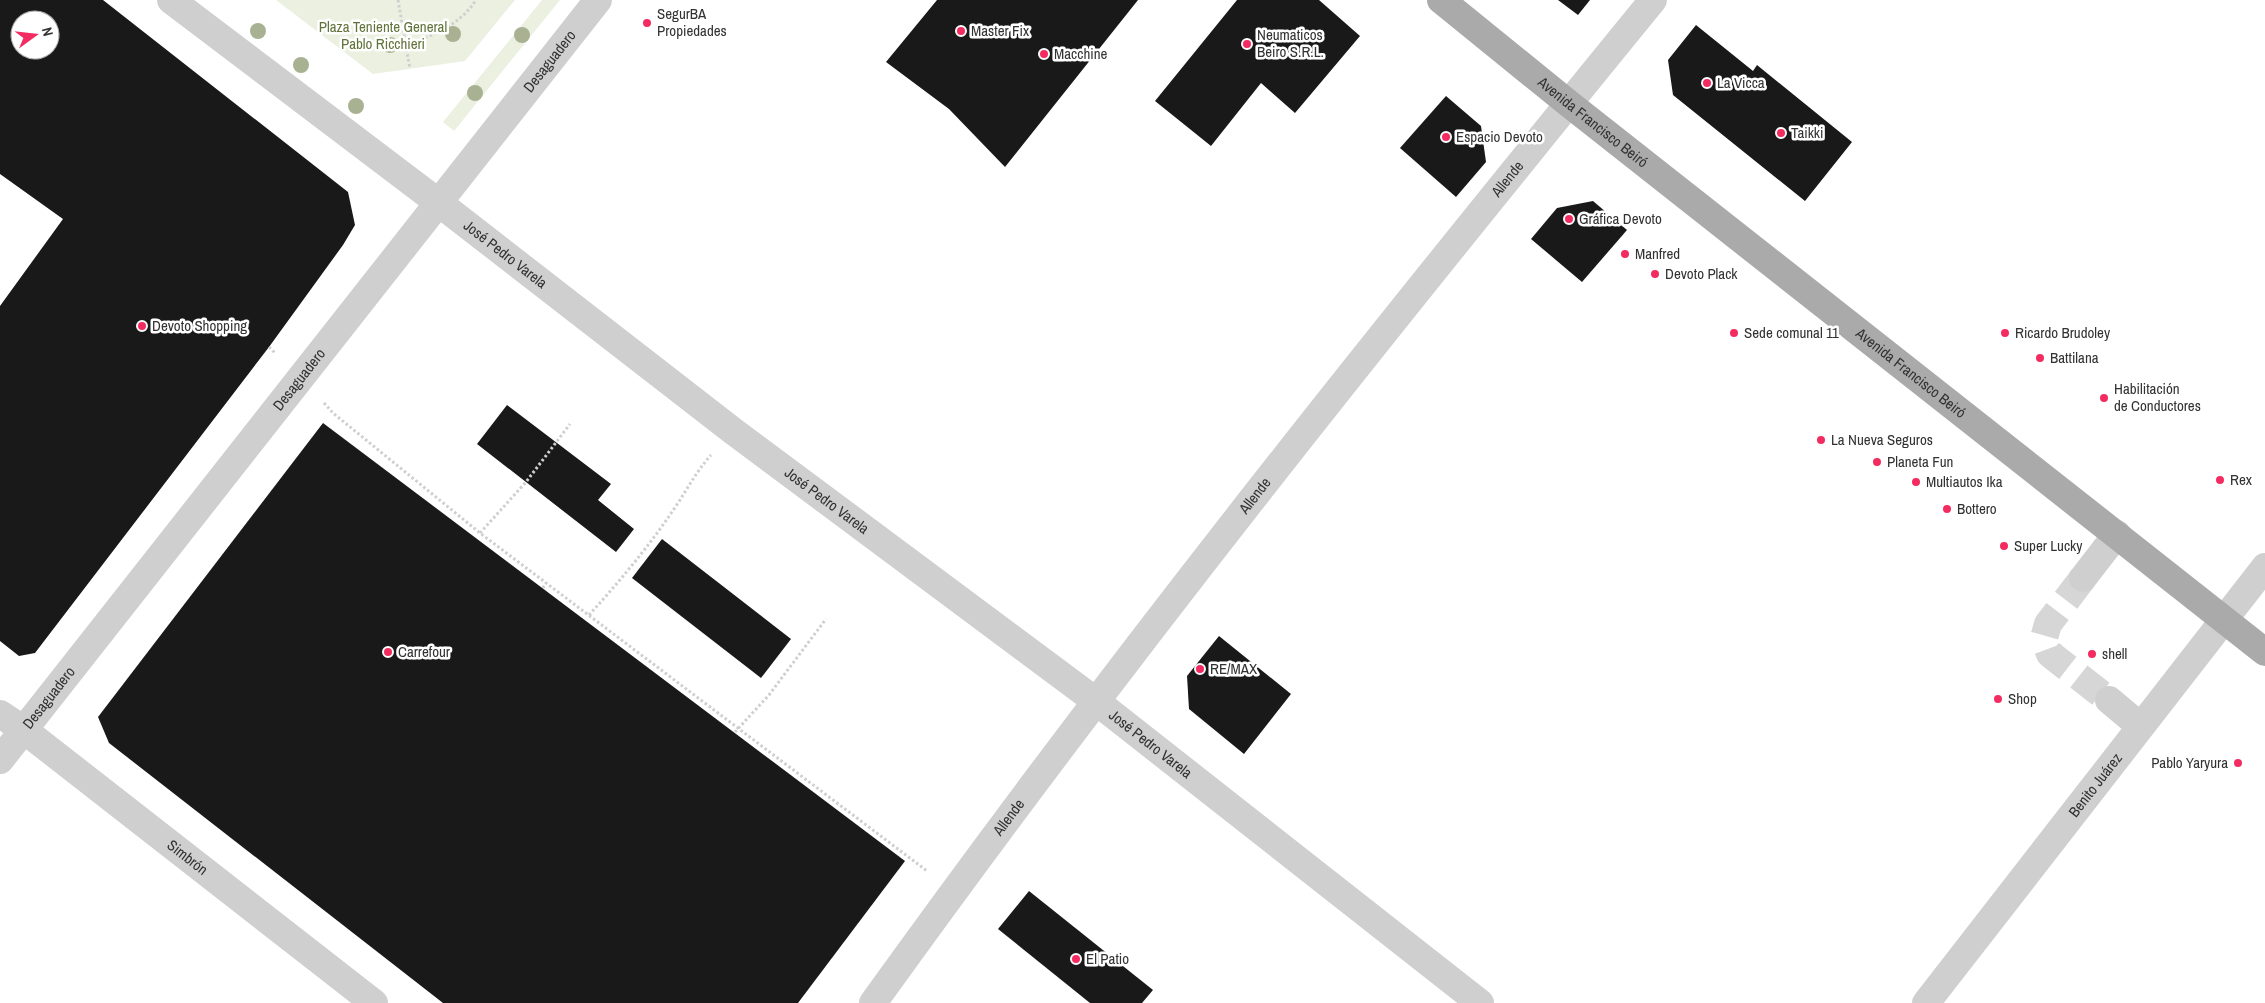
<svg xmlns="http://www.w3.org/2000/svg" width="2265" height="1003" font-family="'Archivo Narrow',sans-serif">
<rect width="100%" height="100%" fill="#fff"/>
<g fill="#ebf0e0">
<path d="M276,0H515L465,61L373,74Z"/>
<path d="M542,0H560L454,131L443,122Z"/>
</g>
<g fill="#191919" fill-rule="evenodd">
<path d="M0,0H103L348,192L355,225L343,245L269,347L35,653L19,656L0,641V306L63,219L0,174ZM20,20H50V50H20Z"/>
<path d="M937,0H1138L1005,167L949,109L886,62Z"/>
<path d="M1237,0H1319L1360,36L1295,113L1261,83L1211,146L1155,101Z"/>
<path d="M1558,0H1590L1578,15Z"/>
<path d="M1696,25L1753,71L1757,65L1852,142L1805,201L1673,95L1668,60Z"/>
<path d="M1446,96L1481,126L1486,162L1456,197L1400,148Z"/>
<path d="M1593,201L1627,230L1582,282L1531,239L1557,208Z"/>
<path d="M507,405L611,484L598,500L634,529L616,552L477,444Z"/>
<path d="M323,423L905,861L798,1003H443L109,743L98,717Z"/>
<path d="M662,539L791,639L761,678L632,578Z"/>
<path d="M1219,636L1291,694L1244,754L1189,709L1187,676Z"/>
<path d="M1029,891L1153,990L1142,1003H1090L998,929Z"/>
</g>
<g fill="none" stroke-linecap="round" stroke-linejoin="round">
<path stroke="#d6d6d6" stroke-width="28" stroke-dasharray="28 14" stroke-linecap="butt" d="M2083,578L2048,624L2044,638L2050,654L2109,700"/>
<g stroke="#cfcfcf" stroke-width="3" stroke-dasharray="2.5 2.5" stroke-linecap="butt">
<path d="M398,0L410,69"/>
<path d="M406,44C433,36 460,25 476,0"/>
<path d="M269,347L276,354"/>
<path d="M324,403L333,413L480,533L927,871"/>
<path d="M480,533L526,482L570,424"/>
<path d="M543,588L546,583"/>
<path d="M589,615C620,581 650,545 676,506C688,488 696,472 711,455"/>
<path d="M735,732L769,695L826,619"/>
</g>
<g stroke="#cfcfcf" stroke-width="28">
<path id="s1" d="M171,0L439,203L733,431L1097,702L1480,1003"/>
<path d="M2083,578L2117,534"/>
<path d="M2109,700L2140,726"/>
<path id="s2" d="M0,714L24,730L374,1003"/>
<path id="s3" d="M0,760L598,0"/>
<path id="s4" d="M873,1003C1119,660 1386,327 1653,0"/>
<path id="s5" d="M1926,1003L2265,567"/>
</g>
<path stroke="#aaa" stroke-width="28" id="s6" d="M1441,0L1568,103L2265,652"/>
</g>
<g fill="#a8b293">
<circle cx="258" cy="31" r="8"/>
<circle cx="453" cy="34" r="8"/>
<circle cx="522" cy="35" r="8"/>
<circle cx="390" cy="45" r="8"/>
<circle cx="301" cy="65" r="8"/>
<circle cx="475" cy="93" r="8"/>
<circle cx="356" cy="106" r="8"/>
</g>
<g fill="#f22c61" stroke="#fff" stroke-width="2">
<circle cx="647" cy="23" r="5"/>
<circle cx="961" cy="31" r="5"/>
<circle cx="1247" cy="44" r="5"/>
<circle cx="1044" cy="54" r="5"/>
<circle cx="1707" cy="83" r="5"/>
<circle cx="1781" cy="133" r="5"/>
<circle cx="1446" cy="137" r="5"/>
<circle cx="1569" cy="219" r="5"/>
<circle cx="1625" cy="254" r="5"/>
<circle cx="1655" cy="274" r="5"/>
<circle cx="142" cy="326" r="5"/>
<circle cx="1734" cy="333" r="5"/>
<circle cx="2005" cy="333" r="5"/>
<circle cx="2040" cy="358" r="5"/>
<circle cx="2104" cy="398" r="5"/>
<circle cx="1821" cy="440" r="5"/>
<circle cx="1877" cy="462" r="5"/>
<circle cx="2220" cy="480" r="5"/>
<circle cx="1916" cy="482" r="5"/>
<circle cx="1947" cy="509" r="5"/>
<circle cx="2004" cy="546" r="5"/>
<circle cx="388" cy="652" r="5"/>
<circle cx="2092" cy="654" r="5"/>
<circle cx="1200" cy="669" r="5"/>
<circle cx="1998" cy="699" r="5"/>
<circle cx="2238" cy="763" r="5"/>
<circle cx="1076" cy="959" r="5"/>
</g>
<g text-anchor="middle" stroke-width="5" stroke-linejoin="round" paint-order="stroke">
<g font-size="15" fill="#323232" stroke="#fff" text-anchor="start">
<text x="657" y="19">SegurBA<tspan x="657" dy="17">Propiedades</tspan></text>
<text x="971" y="36">Master Fix</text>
<text x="1257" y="40">Neumaticos<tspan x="1257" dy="17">Beiro S.R.L.</tspan></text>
<text x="1054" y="59">Macchine</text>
<text x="1717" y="88">La Vicca</text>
<text x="1791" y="138">Taikki</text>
<text x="1456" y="142">Espacio Devoto</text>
<text x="1579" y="224">Gráfica Devoto</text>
<text x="1635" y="259">Manfred</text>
<text x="1665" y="279">Devoto Plack</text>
<text x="152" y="331">Devoto Shopping</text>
<text x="1744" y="338">Sede comunal 11</text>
<text x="2015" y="338">Ricardo Brudoley</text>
<text x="2050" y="363">Battilana</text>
<text x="2114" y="394">Habilitación<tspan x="2114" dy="17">de Conductores</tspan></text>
<text x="1831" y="445">La Nueva Seguros</text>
<text x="1887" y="467">Planeta Fun</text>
<text x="2230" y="485">Rex</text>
<text x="1926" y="487">Multiautos Ika</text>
<text x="1957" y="514">Bottero</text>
<text x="2014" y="551">Super Lucky</text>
<text x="398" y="657">Carrefour</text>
<text x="2102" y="659">shell</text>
<text x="1210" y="674">RE/MAX</text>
<text x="2008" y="704">Shop</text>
<text x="2228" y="768" text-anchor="end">Pablo Yaryura</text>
<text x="1086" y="964">El Patio</text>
</g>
<g font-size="15" fill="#60733b" stroke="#fff">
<text x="383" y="32">Plaza Teniente General<tspan x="383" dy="17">Pablo Ricchieri</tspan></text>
</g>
<g font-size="15" fill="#323232" stroke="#fff">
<text dy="5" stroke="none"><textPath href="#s3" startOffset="889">Desaguadero</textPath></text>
<text dy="5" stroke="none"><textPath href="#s6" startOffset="195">Avenida Francisco Beiró</textPath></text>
<text dy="5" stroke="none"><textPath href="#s4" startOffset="1040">Allende</textPath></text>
<text dy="5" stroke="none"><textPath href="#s1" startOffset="420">José Pedro Varela</textPath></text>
<text dy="5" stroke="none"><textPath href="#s6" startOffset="600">Avenida Francisco Beiró</textPath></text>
<text dy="5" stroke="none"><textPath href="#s3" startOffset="484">Desaguadero</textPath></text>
<text dy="5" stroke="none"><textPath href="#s4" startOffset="635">Allende</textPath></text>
<text dy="5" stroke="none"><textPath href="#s1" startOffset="825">José Pedro Varela</textPath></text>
<text dy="5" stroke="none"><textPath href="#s3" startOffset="79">Desaguadero</textPath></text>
<text dy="5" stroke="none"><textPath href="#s1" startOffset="1230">José Pedro Varela</textPath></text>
<text dy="5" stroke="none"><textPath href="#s5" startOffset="276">Benito Juárez</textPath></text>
<text dy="5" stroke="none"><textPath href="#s4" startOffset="230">Allende</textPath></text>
<text dy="5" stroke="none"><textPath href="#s2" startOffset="236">Simbrón</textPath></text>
</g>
</g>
<g transform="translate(35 35) rotate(75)"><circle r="24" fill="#ffffff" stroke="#adadad"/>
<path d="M0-4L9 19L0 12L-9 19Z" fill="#f22c61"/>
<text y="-8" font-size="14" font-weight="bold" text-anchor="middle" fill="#323232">N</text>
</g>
</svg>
